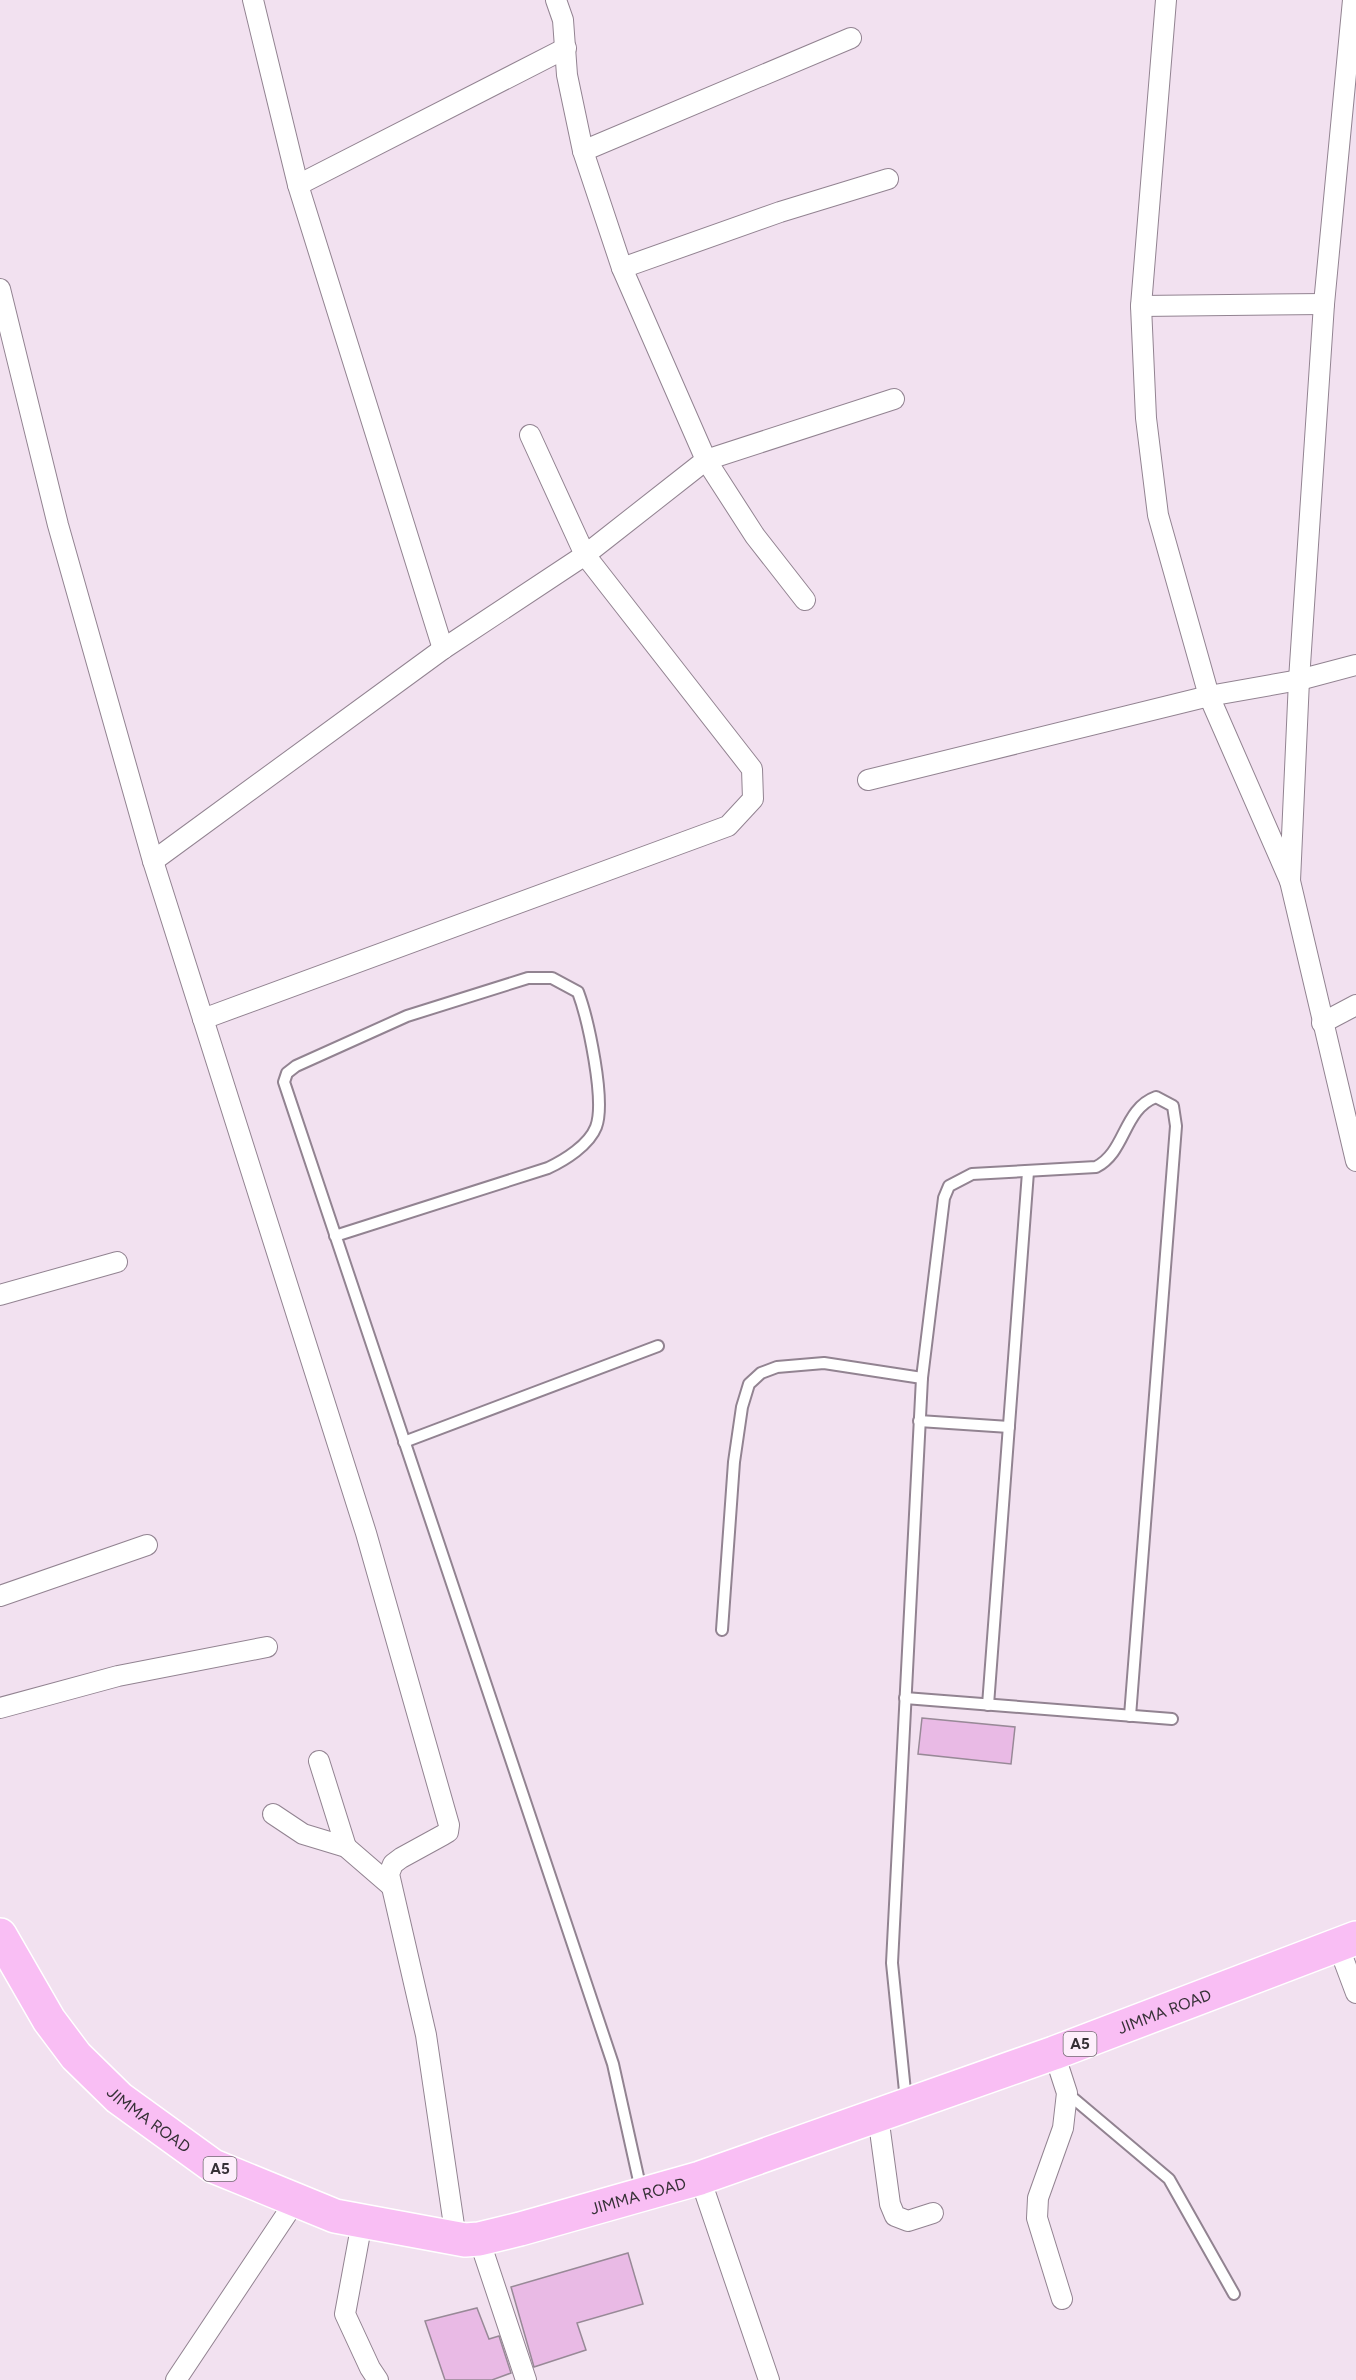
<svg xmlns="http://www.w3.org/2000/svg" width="1356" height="2380" viewBox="0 0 1356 2380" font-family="Figtree,sans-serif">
	<rect width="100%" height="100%" fill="#f2e1f0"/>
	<g fill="#e9bae5" stroke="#988997" stroke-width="1.5">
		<polygon points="922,1718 1015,1727 1011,1764 918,1754"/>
		<polygon points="628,2253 643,2304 577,2323 586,2350 534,2367 511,2287"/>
		<polygon points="477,2308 489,2339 499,2336 511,2373 492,2380 445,2380 425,2321"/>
	</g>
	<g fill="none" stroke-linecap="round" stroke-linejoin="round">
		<g stroke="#928391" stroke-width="14">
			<g id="lane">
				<path d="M335 1236 548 1168C565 1160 589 1145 596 1127 606 1101 588 1019 578 992L552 978H528L407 1016 296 1066 287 1073 284 1082 613 2064 641 2190"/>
				<polyline points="919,1421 1009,1427"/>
				<polyline points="404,1442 658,1346"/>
				<polyline points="722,1630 734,1462 742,1407 749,1384 761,1373 777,1367 824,1363 922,1378"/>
				<polyline points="905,1698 1172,1719"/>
				<polyline points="988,1705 1028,1172"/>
				<polyline points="1067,2093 1169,2179 1234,2294"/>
				<path d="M906 2101 892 1963 922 1378 944 1198 949 1186 972 1174 1096 1167C1126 1152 1123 1109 1156 1097L1173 1106 1176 1126 1130 1716"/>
			</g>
		</g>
		<g stroke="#928391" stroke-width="22">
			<g id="street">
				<polyline points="253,0 298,185 443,649"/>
				<polyline points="1166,0 1141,306 1146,418 1158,515 1209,696 1290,881 1299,680 1324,304 1353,0"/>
				<polyline points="583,151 851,38"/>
				<polyline points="298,185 566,48"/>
				<polyline points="622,268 780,212 888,179"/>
				<polyline points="0,289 58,525 153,861 366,1533 449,1825 448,1832 443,1835 401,1858 393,1864 389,1874 426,2035 456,2239"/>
				<polyline points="1141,306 1324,304"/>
				<polyline points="805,600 755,536 706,460 894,399"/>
				<polyline points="868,780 1209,696 1299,680 1356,665"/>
				<polyline points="153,861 443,649 585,555 706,460 622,268 583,151 567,75 563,20 556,0"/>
				<polyline points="1290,881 1356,1161"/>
				<polyline points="203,1019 728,826 753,799 752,769 585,555 530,435"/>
				<polyline points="1322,1023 1356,1005"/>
				<polyline points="0,1295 117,1262"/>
				<polyline points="0,1596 147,1545"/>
				<polyline points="0,1708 118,1676 267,1647"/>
				<polyline points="319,1761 346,1847"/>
				<polyline points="273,1814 303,1834 346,1847 390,1885"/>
				<polyline points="1338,1945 1356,1993"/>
				<polyline points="1054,2053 1067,2093 1063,2128 1038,2198 1037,2218 1062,2299"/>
				<polyline points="878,2116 890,2204 895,2216 908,2221 933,2213"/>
				<polyline points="700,2178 769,2380"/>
				<polyline points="362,2222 345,2314 370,2368 378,2380"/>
				<polyline points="479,2239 526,2380"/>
				<polyline points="176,2380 296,2200"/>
			</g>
		</g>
		<g stroke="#fff" stroke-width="36">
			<g id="highway">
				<path id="s1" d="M0 1935 49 2020 76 2056 119 2098 213 2166 335 2216 465 2240 479 2239 520 2229 700 2178 1054 2053 1356 1938"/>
			</g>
		</g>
		<use href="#lane" stroke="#fff" stroke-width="10"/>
		<use href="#street" stroke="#fff" stroke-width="20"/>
		<use href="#highway" stroke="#f9bef4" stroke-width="33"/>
	</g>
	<g text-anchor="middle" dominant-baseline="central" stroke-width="4.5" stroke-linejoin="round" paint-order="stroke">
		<g fill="#fdeffb" stroke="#726971" stroke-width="1.5">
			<rect x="1063.5" y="2032" width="33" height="24" rx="4.5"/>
			<rect x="203.5" y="2157" width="33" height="24" rx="4.5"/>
		</g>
		<g font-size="15" font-weight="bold" fill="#363036">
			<text x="1080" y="2044">A5</text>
			<text x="220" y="2169">A5</text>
		</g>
		<g font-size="16" fill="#363036" stroke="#fdeffb">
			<text stroke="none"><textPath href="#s1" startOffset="1320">JIMMA ROAD</textPath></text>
			<text stroke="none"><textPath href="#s1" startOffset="240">JIMMA ROAD</textPath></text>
			<text stroke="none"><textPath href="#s1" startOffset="762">JIMMA ROAD</textPath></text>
		</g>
	</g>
</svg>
